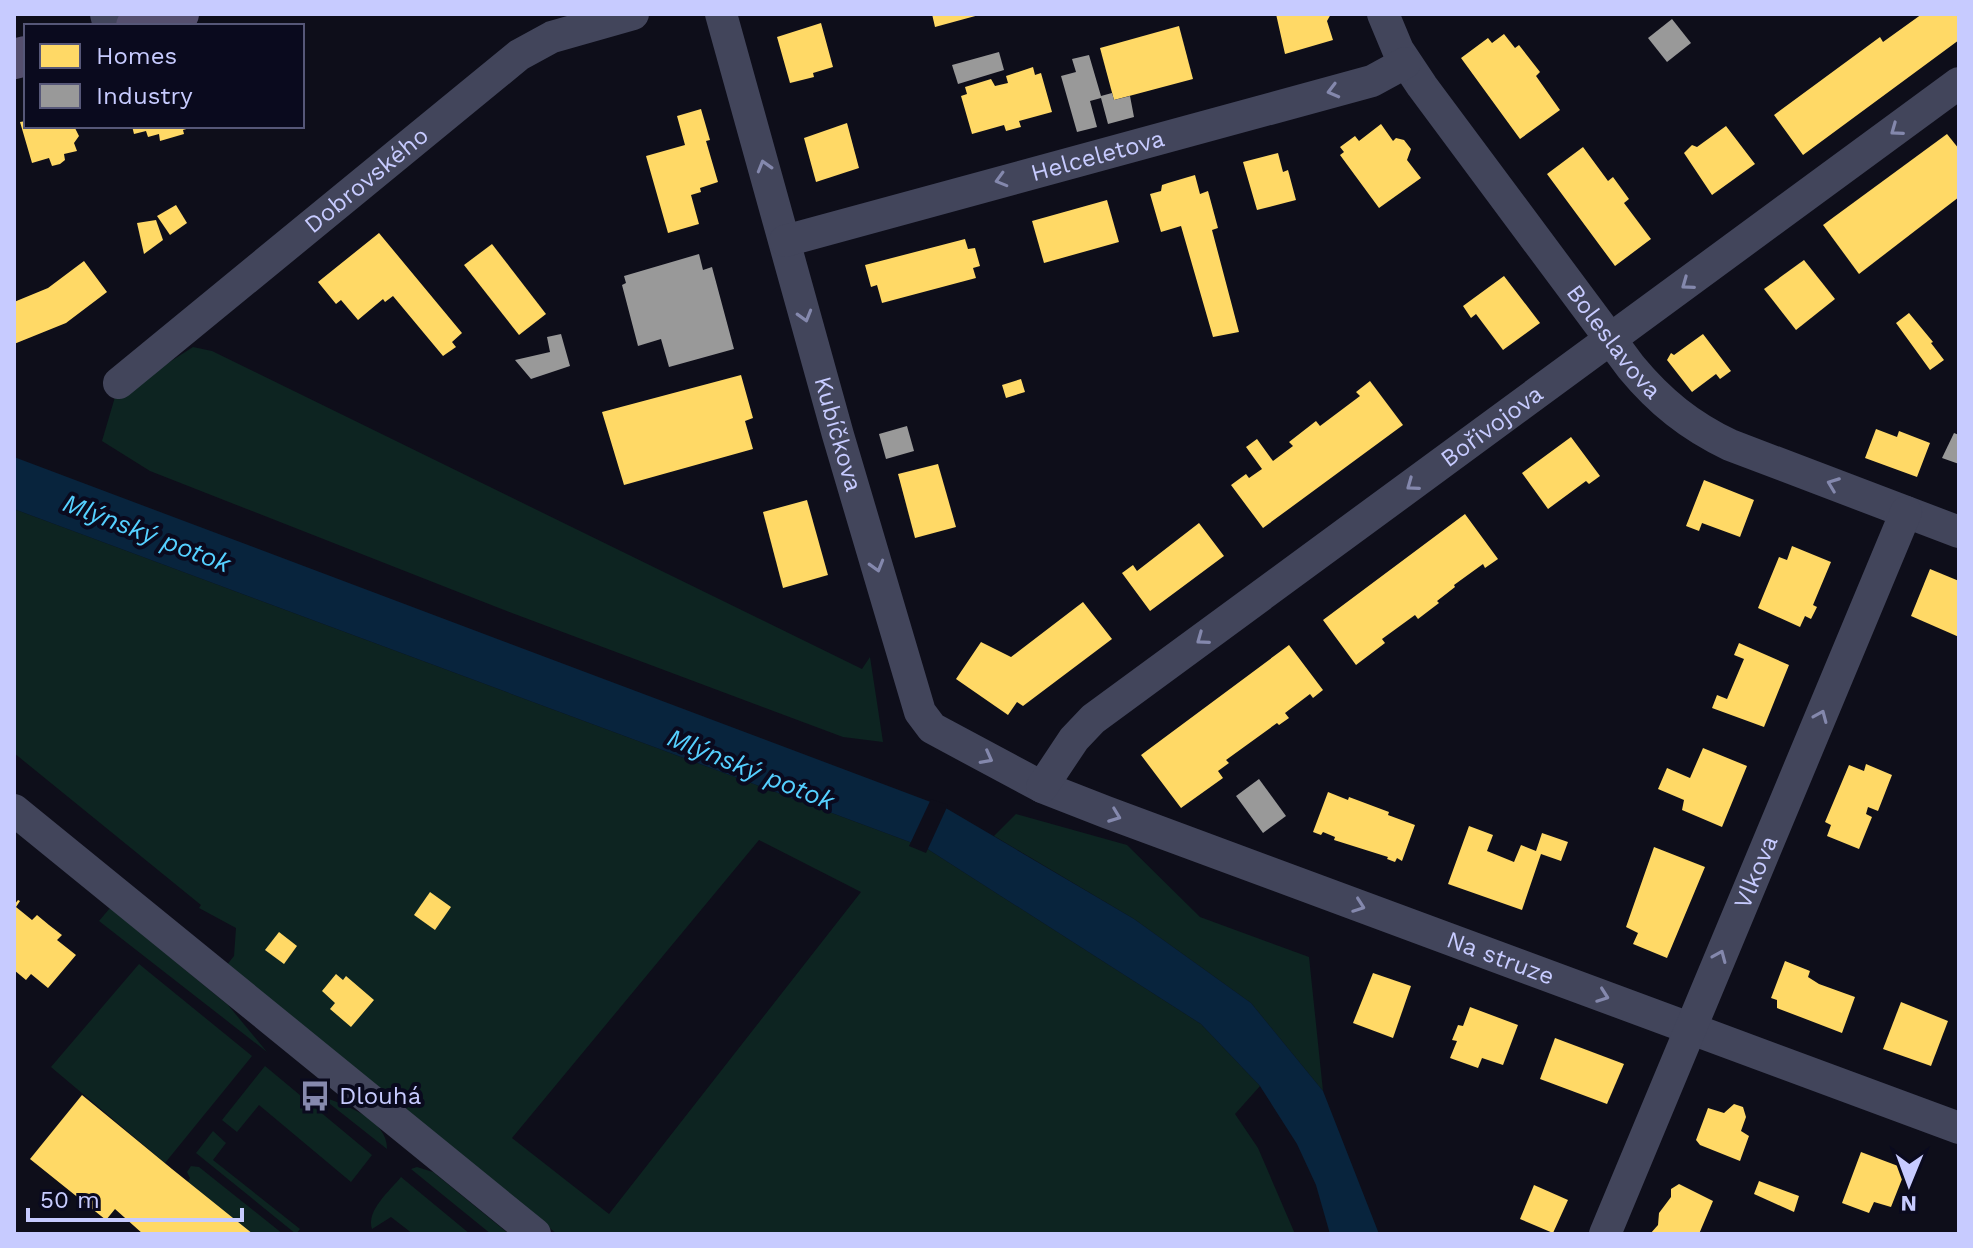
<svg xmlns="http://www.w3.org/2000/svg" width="1973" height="1248" viewBox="0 0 1973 1248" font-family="'Work Sans',sans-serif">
	<rect width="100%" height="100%" fill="#0e0e1a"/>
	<g fill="#0d2421" fill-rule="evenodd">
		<polygon points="193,347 212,351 862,669 870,657 883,742 843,737 499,608 150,471 102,441 115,397"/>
		<path d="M14 509 926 848 1201 1024 1260 1086 1235 1114 1258 1148 1295 1234H557L226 966 234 956 236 928 199 908 201 905 14 753ZM759 840 861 892 609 1214 512 1138Z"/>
		<polygon points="1016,814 1127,845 1200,917 1309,957 1323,1091 1251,1003 1134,919 994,836"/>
		<polygon points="110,908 228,1005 267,1052 99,921"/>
		<polygon points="139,964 252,1056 165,1163 51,1067"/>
		<polygon points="265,1066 372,1155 351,1182 259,1105 237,1132 222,1120"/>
		<path d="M320 1096C343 1104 388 1119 387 1149Z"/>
		<polygon points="213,1131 226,1143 213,1160 300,1229 296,1234 196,1153"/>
		<polygon points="191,1166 199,1167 283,1234 253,1234 188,1182 190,1178 187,1172"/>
		<polygon points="417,1167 433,1172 509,1234 491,1234 411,1169"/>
		<path d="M401 1177 470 1234H413L391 1217 372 1229C366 1210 390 1191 401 1177Z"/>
	</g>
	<polygon fill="#08243d" points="14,457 944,807 1134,919 1251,1003 1323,1091 1379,1234 1330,1234 1316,1185 1297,1144 1260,1086 1201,1024 926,848 14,509"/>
	<polygon fill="#0e0e1a" points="931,799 948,805 926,853 909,846"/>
	<g fill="#ffd966">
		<polygon points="932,14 979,14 979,15 935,27"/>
		<polygon points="1276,14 1331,14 1327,21 1333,40 1285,54"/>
		<polygon points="1922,14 1959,14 1959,40 1803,155 1774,115 1880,37 1883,42"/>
		<polygon points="821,23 833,67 813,73 814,77 790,83 777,37"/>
		<polygon points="1179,26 1193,79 1114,100 1100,48"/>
		<polygon points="1504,34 1515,48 1519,45 1540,72 1536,76 1560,110 1520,139 1461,58 1488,38 1492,43"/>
		<polygon points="1033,67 1035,75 1041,73 1052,112 1019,121 1021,127 1006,131 1004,125 972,134 961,96 967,94 965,87 991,79 995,86 1008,83 1006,76"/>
		<polygon points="701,109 710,140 706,141 718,182 700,188 701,192 691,195 699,224 668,233 646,156 685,145 677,116"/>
		<polygon points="26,121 26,126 74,126 79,136 74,143 77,151 64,154 65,160 60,164 52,166 49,158 32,163 20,122"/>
		<polygon points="847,123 859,168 816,182 804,138"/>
		<polygon points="1381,124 1393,141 1396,138 1404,140 1411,149 1407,160 1421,178 1379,208 1340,155 1344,152 1340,147 1355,136 1359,141"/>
		<polygon points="132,126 193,126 193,127 183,130 184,134 160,141 159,134 148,137 146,131 134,134"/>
		<polygon points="1726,126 1755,164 1712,195 1684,153 1692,145 1697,147"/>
		<polygon points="1947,134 1959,149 1959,197 1859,274 1823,225"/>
		<polygon points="1583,147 1608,181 1613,177 1629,199 1624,203 1651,239 1615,266 1547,174"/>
		<polygon points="1278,153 1283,172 1288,170 1296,200 1257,210 1243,162"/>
		<polygon points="1195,175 1200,194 1208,191 1218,228 1212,230 1239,332 1213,337 1181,226 1161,232 1150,194 1161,191 1162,185 1168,183"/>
		<polygon points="1107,200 1119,242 1044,263 1032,221"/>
		<polygon points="176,205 187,223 170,235 157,216"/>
		<polygon points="156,220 163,240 144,254 137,223"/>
		<polygon points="379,233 462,333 452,342 456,347 443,356 393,296 385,302 383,299 358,320 341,300 336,304 318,282"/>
		<polygon points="965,239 968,249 975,248 980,266 973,268 976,278 882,303 877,285 871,287 865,265"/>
		<polygon points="492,244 546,314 519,335 464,265"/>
		<polygon points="1804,260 1835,299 1796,330 1764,289"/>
		<polygon points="84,261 107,292 66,323 14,344 14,302 48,288"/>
		<polygon points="1504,276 1540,323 1503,350 1476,314 1471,318 1463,306"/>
		<polygon points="1909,313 1933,342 1931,343 1944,360 1930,370 1896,323"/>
		<polygon points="1703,334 1731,371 1720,379 1716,374 1692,392 1667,360 1671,353 1674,355"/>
		<polygon points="741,375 753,418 745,421 753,449 624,485 602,412"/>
		<polygon points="1021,379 1025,392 1006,398 1002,385"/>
		<polygon points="1370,381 1403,425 1263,528 1231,485 1246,474 1249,478 1262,469 1246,447 1257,439 1273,461 1293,446 1289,442 1316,421 1320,426 1360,396 1356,392"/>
		<polygon points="1876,429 1897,437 1899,431 1930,443 1917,477 1865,458"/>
		<polygon points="1571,437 1600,476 1589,484 1586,481 1548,509 1522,473"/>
		<polygon points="938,464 956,527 915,538 898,474"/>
		<polygon points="1704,480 1754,500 1740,537 1702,523 1699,531 1686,526"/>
		<polygon points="807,500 828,575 783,588 763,512"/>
		<polygon points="1465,514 1498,559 1485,568 1483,564 1454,585 1455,587 1437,601 1439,603 1418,619 1415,615 1382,639 1385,643 1356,665 1323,620"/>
		<polygon points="1199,523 1224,556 1150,611 1122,573 1133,565 1137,571"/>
		<polygon points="1792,546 1831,562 1813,605 1817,607 1811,619 1805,616 1800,627 1758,608 1779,557 1787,560"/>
		<polygon points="1930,569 1959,581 1959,637 1911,616"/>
		<polygon points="1083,602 1112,639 1023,706 1017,702 1008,715 956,679 981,642 1011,657"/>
		<polygon points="1739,643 1789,665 1764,727 1712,708 1717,695 1727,699 1744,659 1734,655"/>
		<polygon points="1289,645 1323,690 1313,698 1310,694 1285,713 1289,718 1279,725 1277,723 1226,760 1229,763 1218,771 1223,778 1181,808 1141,755"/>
		<polygon points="1703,748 1747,766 1722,827 1682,810 1684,800 1658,789 1667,768 1690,778"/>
		<polygon points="1866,764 1892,775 1878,811 1868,807 1866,814 1872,817 1859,849 1827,836 1831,825 1825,822 1849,765 1864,771"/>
		<polygon points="1328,792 1348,800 1349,797 1389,812 1388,815 1415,825 1402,861 1397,858 1395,862 1387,859 1388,857 1334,840 1335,837 1323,832 1321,835 1313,832"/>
		<polygon points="1469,826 1493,835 1487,851 1514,862 1521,845 1536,851 1542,833 1568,842 1561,861 1541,854 1522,910 1448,884"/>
		<polygon points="1654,847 1705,867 1667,958 1633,944 1638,933 1626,927"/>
		<polygon points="430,892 451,907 435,930 414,915"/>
		<polygon points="18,900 20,901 16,907 32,920 37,915 49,925 62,935 57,940 76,955 48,988 31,974 26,980 14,970 14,905"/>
		<polygon points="279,932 297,946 284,964 265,950"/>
		<polygon points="1785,961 1810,971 1808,977 1819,984 1855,997 1842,1033 1777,1008 1777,1000 1771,998"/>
		<polygon points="1373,973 1411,986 1393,1038 1353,1023"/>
		<polygon points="336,974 343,980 346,976 374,1000 351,1027 330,1009 335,1003 322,991"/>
		<polygon points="1901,1002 1948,1021 1931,1066 1883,1049"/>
		<polygon points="1470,1007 1518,1025 1503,1065 1482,1058 1478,1068 1450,1058 1457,1041 1452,1040 1458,1025 1463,1026"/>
		<polygon points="1555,1038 1624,1064 1607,1104 1540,1079"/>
		<polygon points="82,1095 172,1169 253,1234 143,1234 115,1209 106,1220 30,1159"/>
		<polygon points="1734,1104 1743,1107 1746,1117 1741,1131 1749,1136 1740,1161 1700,1145 1696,1140 1708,1108 1724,1113"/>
		<polygon points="1861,1152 1906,1169 1891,1207 1874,1202 1869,1213 1842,1203"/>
		<polygon points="1759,1181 1799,1196 1794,1212 1754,1194"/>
		<polygon points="1679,1184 1713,1201 1699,1234 1650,1234 1658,1225 1659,1213 1671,1197 1671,1189"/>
		<polygon points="1534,1185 1568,1200 1553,1233 1520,1219"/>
	</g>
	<g fill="#999">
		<polygon points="1672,19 1691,43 1667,62 1648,38"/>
		<polygon points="999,52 1004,70 958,84 952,65"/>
		<polygon points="1089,55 1101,96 1112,93 1114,100 1130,96 1134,117 1108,124 1101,98 1090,101 1097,127 1077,132 1061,76 1076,72 1072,59"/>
		<polygon points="699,254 703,270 712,267 734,349 669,367 661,339 638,346 622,285 626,283 624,276"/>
		<polygon points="561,334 570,366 531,379 515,360 550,352 547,337"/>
		<polygon points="907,426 914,451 886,459 879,434"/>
		<polygon points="1954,433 1959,435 1959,464 1942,458"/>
		<polygon points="1259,779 1286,816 1263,833 1236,796"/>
	</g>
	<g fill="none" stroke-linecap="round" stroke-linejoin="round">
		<g stroke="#42455b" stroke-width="32">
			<polyline points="106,14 109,26"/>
			<path id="s1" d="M721 14 838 435 920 712 932 728 1042 787 1106 812 1959 1128"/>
			<path id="s2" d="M1383 14 1398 50 1422 86 1631 367C1660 402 1690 426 1730 445L1959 532"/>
			<path id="s3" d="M785 241 1372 81 1405 63"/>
			<path id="s4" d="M119 383 519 55 552 37 633 14"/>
			<path id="s5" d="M1042 787 1074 739 1093 719 1959 83"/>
			<polyline points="14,810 535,1234"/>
			<path id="s6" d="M1605 1234 1906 512"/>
		</g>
		<g stroke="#554f6e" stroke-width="40">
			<polyline points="136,26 179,14"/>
			<polyline points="14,59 26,56"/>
		</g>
	</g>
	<defs><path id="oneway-chevron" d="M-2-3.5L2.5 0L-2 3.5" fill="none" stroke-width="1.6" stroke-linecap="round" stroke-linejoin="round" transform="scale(2)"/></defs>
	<g stroke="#8488ad">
		<use href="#oneway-chevron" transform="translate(1333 91) rotate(165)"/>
		<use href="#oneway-chevron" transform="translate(1896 130) rotate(144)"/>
		<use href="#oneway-chevron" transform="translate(764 166) rotate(-106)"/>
		<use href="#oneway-chevron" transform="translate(1001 180) rotate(164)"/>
		<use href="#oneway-chevron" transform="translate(1687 284) rotate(144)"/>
		<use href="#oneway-chevron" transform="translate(805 316) rotate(74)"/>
		<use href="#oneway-chevron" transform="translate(1833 484) rotate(-159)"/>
		<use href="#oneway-chevron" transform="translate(1412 485) rotate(144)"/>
		<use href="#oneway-chevron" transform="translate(877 566) rotate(74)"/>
		<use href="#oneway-chevron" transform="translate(1202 639) rotate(144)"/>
		<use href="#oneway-chevron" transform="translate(1821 716) rotate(-67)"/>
		<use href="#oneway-chevron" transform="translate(987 758) rotate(28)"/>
		<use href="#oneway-chevron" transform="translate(1115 816) rotate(21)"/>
		<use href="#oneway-chevron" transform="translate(1359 906) rotate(20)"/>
		<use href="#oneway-chevron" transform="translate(1720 956) rotate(-67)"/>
		<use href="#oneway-chevron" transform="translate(1603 996) rotate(20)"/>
	</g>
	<defs>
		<g id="bus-bare" transform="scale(2.4)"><path d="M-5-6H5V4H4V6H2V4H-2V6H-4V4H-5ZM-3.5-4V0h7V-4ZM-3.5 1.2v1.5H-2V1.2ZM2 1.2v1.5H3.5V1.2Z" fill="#8689af" stroke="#0a0a1e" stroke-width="2.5" paint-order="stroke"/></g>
	</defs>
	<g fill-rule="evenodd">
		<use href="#bus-bare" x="315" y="1096"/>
	</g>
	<g text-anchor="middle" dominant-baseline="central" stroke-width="8" stroke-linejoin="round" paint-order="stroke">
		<g font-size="24" fill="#c7cbff" stroke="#0a0a1e">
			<text stroke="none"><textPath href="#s3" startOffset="324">Helceletova</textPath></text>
			<text stroke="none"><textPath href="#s4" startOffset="320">Dobrovského</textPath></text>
			<text stroke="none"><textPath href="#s2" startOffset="402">Boleslavova</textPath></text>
			<text stroke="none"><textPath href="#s5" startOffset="580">Bořivojova</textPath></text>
			<text stroke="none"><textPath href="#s1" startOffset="436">Kubíčkova</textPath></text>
			<text stroke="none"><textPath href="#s6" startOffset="392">Vlkova</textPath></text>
			<text stroke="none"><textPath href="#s1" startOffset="1360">Na struze</textPath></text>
		</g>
		<g font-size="24" fill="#c7cbff" stroke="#0a0a1e" text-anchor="start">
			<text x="339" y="1096">Dlouhá</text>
		</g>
		<g font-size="26" font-style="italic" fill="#55d0ff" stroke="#0a0a1e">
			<text transform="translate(147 533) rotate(21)">Mlýnský potok</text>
			<text transform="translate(751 769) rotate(22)">Mlýnský potok</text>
		</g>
	</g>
	<rect width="1973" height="1248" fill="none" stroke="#c7cbff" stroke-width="32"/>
	<rect x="24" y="24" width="280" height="104" fill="#0a0a1e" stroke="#565778" stroke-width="2"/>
	<rect x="40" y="44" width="40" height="24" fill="#ffd966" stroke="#565778" stroke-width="2"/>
	<text x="96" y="64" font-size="24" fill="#c7cbff">Homes</text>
	<rect x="40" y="84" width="40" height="24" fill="#999999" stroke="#565778" stroke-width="2"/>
	<text x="96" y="104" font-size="24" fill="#c7cbff">Industry</text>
	<g transform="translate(1909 1184) rotate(181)" stroke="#0a0a1e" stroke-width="6" paint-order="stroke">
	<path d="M0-6L14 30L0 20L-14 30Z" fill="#c7cbff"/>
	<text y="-12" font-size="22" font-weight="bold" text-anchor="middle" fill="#c7cbff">N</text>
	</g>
	<path d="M28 1208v12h214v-12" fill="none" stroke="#c7cbff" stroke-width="4"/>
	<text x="40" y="1208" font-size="24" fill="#c7cbff" stroke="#0a0a1e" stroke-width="6" paint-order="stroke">50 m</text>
</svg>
